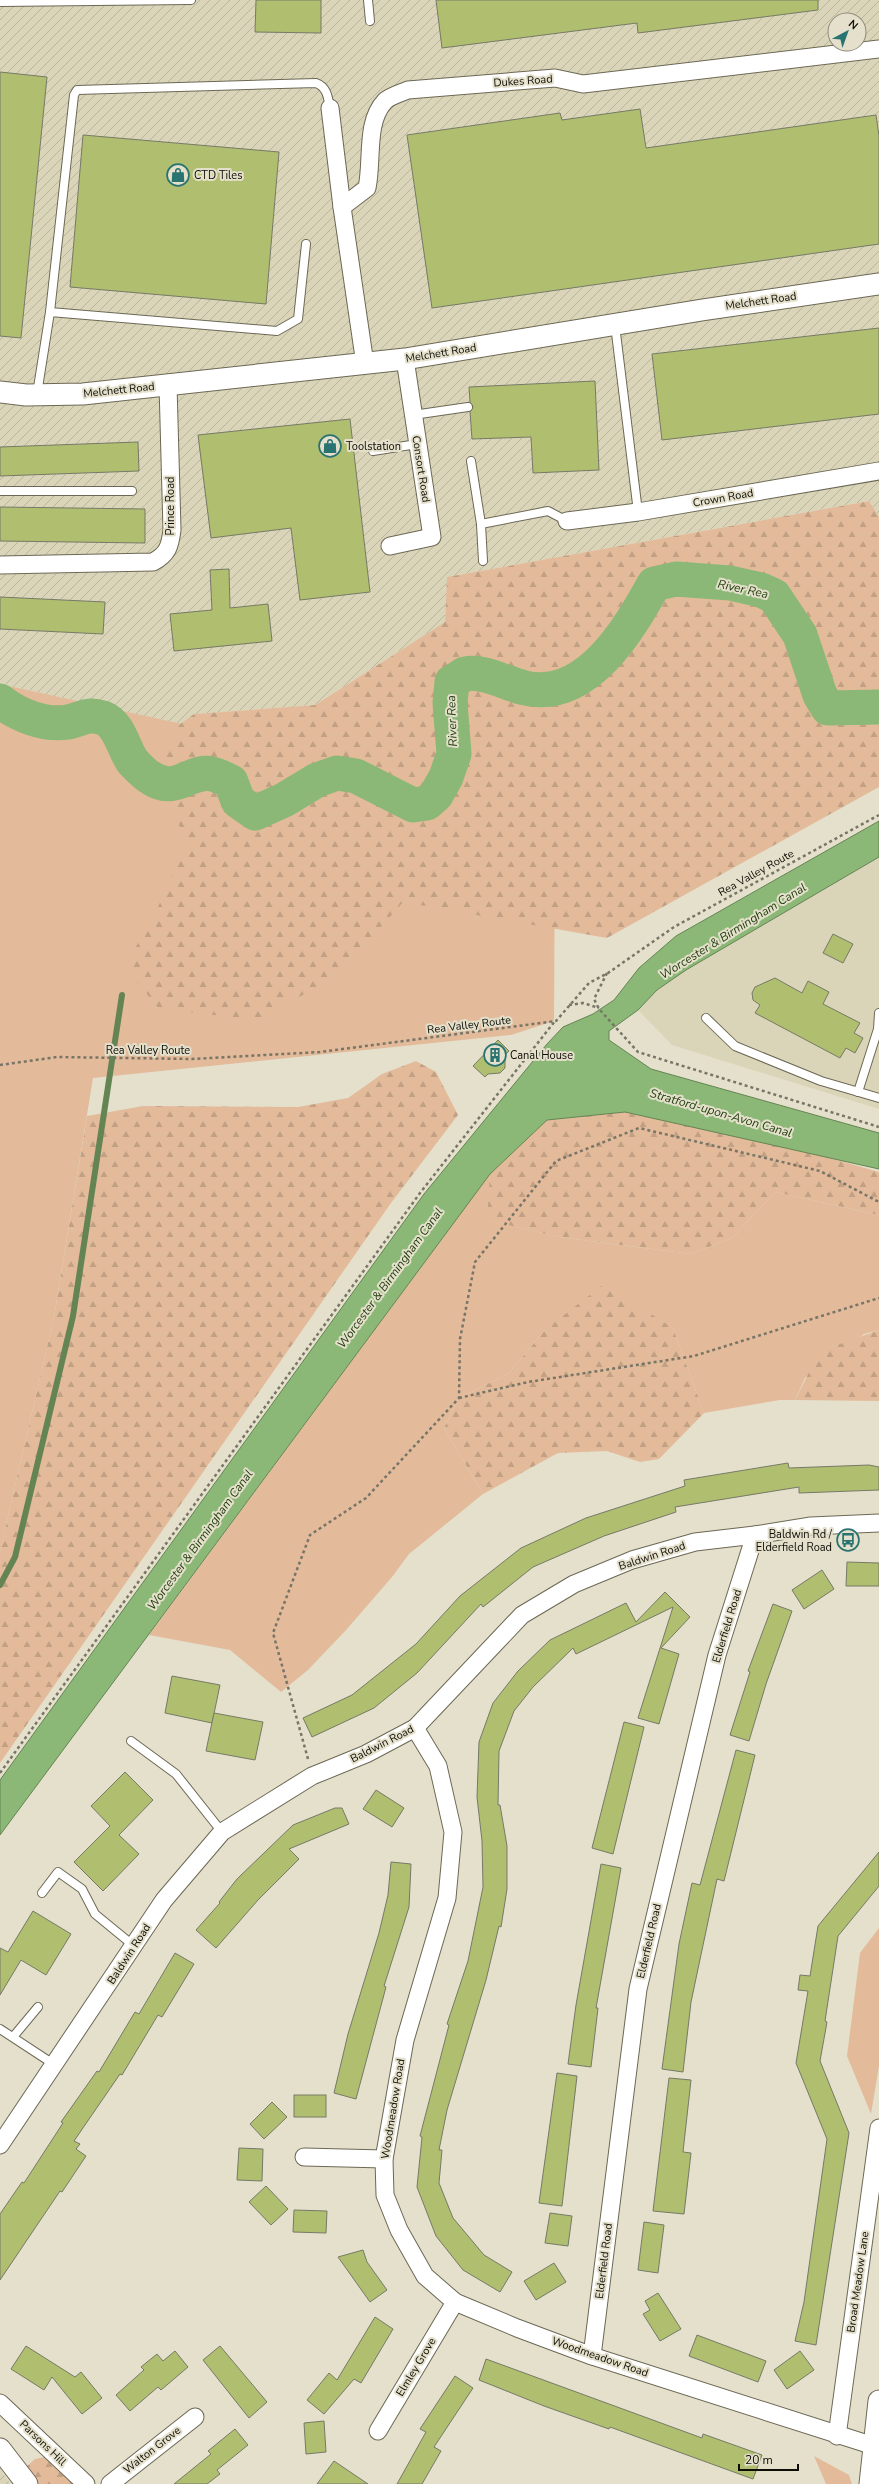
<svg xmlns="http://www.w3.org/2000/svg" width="879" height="2484" viewBox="0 0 879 2484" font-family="'Nunito Sans',sans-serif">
	<defs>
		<pattern id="industrial-furrows" width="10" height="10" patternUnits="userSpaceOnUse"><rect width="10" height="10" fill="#dad5b8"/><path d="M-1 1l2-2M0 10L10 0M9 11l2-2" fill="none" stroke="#bab69d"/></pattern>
		<pattern id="forest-firs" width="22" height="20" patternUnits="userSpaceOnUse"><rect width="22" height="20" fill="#e3bb9b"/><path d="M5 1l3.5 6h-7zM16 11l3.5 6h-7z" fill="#c2a084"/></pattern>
	</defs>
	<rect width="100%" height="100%" fill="#e4e0cb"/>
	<polygon fill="#dad5b8" points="879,857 879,1109 672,1045 638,1010 657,990 686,970"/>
	<g fill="url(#industrial-furrows)" fill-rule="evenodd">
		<path d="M0 0H879V517L868 501 447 577 445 622 315 705 194 714 180 724 0 684ZM835 20H859V44H835Z"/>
		<polygon points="0,2469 10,2483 11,2484 0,2484"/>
	</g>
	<g fill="#e3bb9b">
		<polygon points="0,684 237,736 555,836 554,1021 511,1035 93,1078 54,1317 0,1551"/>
		<polygon points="490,1174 488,1220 559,1237 691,1254 732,1238 775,1192 879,1215 879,1330 864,1334 805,1378 795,1400 780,1400 704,1413 673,1328 546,1329 508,1374 459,1398 444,1428 483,1494 409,1554 392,1577 347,1629 308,1670 281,1692 230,1650 149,1635"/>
		<polygon points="879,1928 879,2066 871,2114 847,2056 860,1953"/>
		<polygon points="814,2456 849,2475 852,2484 826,2484"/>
	</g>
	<g fill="url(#forest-firs)">
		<polygon points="869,501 879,517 879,787 607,938 403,902 341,973 259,1020 159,1009 125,967 168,888 187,839 151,779 180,724 194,714 315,705 445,622 447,577"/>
		<polygon points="416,1061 436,1072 458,1115 391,1203 0,1763 0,1551 54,1317 87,1116 143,1106 298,1107 348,1098 382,1074"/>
		<polygon points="625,1112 816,1154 879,1172 879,1215 775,1192 732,1238 691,1254 559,1237 487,1220 490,1174 547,1120"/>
		<polygon points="604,1284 673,1328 704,1413 659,1459 640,1462 607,1451 558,1453 483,1494 444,1428 459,1398 508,1374 546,1329"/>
		<polygon points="879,1330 879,1401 795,1400 820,1351"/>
		<polygon points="49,2456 77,2484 36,2484 24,2469 35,2459"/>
	</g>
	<polygon fill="#8bb876" stroke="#658454" points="879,821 879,857 686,970 657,990 638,1010 609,1031 609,1040 651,1069 879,1133 879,1169 625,1112 547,1120 490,1174 0,1835 0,1780 424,1194 547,1044 563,1027 593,1014 614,1000 639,968 676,936"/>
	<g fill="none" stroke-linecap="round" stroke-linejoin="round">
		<polyline stroke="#658454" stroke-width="6" points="0,1585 15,1557 73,1316 122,995"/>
		<path stroke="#8bb876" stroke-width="35" d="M0 701C18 715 44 726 68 722 83 719 86 713 103 718 120 724 124 751 133 762 138 767 145 775 151 778 177 795 190 769 212 774 218 775 225 779 231 782L238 801 255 813 284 800 317 780 337 773 356 776 413 805 427 803 436 795 446 777 454 754 450 703 452 682C456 680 461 676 465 674 484 670 507 684 525 688 587 702 629 629 654 584L676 579 730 583 761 590 774 596 800 635 820 695 828 708 879 707"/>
	</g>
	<g fill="#b0be6f" stroke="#767a67">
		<polygon points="256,0 321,0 321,33 255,32"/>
		<polygon points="436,0 818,0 818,10 638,33 637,23 442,48"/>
		<polygon points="0,72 47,77 21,338 0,336"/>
		<polygon points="640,109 646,148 876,115 879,136 879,244 432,308 407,135 560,113 562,120"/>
		<polygon points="83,135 279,152 266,304 70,287"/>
		<polygon points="879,328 879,414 662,440 652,354"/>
		<polygon points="595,381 599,470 533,473 531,437 472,439 470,412 473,407 470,402 469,387"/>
		<polygon points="350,419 370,592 300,600 291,528 211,538 198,435"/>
		<polygon points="138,442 139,471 0,476 0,447"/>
		<polygon points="0,507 145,509 145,543 0,541"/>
		<polygon points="229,569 230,608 268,604 272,641 174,651 170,614 212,610 210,570"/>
		<polygon points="0,597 105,602 103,634 0,629"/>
		<polygon points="833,934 853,944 843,963 823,953"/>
		<polygon points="775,978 802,993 808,981 829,992 823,1004 860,1023 854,1033 863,1038 855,1053 846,1048 840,1058 755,1013 760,1005 753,1000 752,993 755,987"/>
		<polygon points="498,1040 509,1051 505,1055 505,1068 500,1073 488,1074 485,1077 473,1066"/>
		<polygon points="788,1463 789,1468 869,1465 879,1467 879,1490 799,1493 799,1487 675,1507 676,1512 604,1536 533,1567 483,1607 481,1604 417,1673 374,1708 312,1737 303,1718 352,1695 416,1644 460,1596 521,1548 586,1518 685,1486 684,1480"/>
		<polygon points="847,1562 879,1563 879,1586 846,1586"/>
		<polygon points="822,1570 834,1589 804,1609 792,1590"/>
		<polygon points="665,1592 690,1617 661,1648 679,1654 659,1724 638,1718 673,1607 576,1654 573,1648 533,1687 514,1711 499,1751 498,1805 500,1805 507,1846 507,1889 501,1927 499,1926 486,1980 447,2110 439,2150 442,2150 439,2183 453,2218 484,2255 512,2272 500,2292 463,2270 436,2236 417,2187 422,2137 420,2136 449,2025 447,2024 468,1961 483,1887 482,1841 477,1797 479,1742 493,1703 518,1671 550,1640 626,1603 636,1622"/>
		<polygon points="773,1604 792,1611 766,1684 749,1741 730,1735 750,1672 748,1671"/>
		<polygon points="172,1676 220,1685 212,1723 165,1713"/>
		<polygon points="214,1713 263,1722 255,1760 206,1751"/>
		<polygon points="624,1722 644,1727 613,1854 592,1848"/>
		<polygon points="736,1750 755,1755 724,1881 717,1879 691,2002 683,2072 662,2069 679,1944 692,1883 700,1885"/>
		<polygon points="125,1772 153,1800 119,1835 139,1854 103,1891 74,1862 110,1826 91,1806"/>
		<polygon points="376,1790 404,1808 392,1827 363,1809"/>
		<polygon points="335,1808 342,1808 349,1824 289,1849 299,1859 258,1900 216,1948 196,1930 220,1903 219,1902 237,1879 293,1825"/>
		<polygon points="879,1852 879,1886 838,1936 825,2021 827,2022 820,2061 849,2133 816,2345 795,2341 804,2302 827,2139 796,2063 808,1991 798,1990 800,1975 810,1976 818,1926"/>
		<polygon points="391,1862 411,1864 409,1907 384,1986 386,1987 356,2099 334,2093 348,2034 379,1933 388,1895"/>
		<polygon points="601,1864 621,1868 596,2008 598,2008 591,2067 568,2064 576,2005"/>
		<polygon points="33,1911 71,1934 46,1975 21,1960 0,1995 0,1948 8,1952"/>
		<polygon points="175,1953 194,1964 162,2017 158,2015 122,2075 120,2074 74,2141 80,2144 76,2149 86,2156 62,2192 60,2191 0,2280 0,2214 22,2182 24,2183 63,2123 61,2122 97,2071 99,2072 135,2012 139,2014"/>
		<polygon points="557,2073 577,2076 562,2206 539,2203"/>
		<polygon points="669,2078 691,2080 683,2152 691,2153 684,2214 653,2211"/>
		<rect x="294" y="2095" width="32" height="22"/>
		<polygon points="272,2102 287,2117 264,2139 250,2124"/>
		<polygon points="239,2148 263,2149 262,2181 237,2180"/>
		<polygon points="266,2186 288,2209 271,2225 249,2202"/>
		<polygon points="294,2210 327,2211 326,2233 293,2232"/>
		<polygon points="550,2213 572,2216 568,2246 545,2243"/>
		<polygon points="644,2222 664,2225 658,2273 638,2270"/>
		<polygon points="363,2250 367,2262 387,2290 370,2302 338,2257"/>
		<polygon points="554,2263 566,2282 536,2300 524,2281"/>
		<polygon points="658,2293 681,2329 660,2341 643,2314 650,2310 645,2301"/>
		<polygon points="375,2317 393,2329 361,2383 354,2379 324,2414 307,2400 329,2373 337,2380"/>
		<polygon points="697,2335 766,2361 758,2382 689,2356"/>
		<polygon points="26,2346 75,2377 81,2372 102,2398 82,2414 52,2377 44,2390 11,2369"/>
		<polygon points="220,2346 267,2402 249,2418 203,2360"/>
		<polygon points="175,2351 188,2367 161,2390 158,2387 130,2411 116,2395 144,2370 141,2367 157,2354 163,2361"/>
		<polygon points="800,2351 814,2370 787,2389 774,2370"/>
		<polygon points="486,2359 702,2438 703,2434 762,2455 753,2479 610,2427 609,2429 544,2406 479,2380"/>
		<polygon points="455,2376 473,2388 434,2447 441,2451 422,2484 397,2484 426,2432 420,2429"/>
		<polygon points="324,2421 326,2452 306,2454 304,2423"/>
		<polygon points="235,2429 248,2445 217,2470 220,2474 207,2484 174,2484 211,2454 208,2451"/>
		<polygon points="334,2461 368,2484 317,2484"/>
	</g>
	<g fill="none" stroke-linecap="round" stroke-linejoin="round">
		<g stroke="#6c6855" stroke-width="10">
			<g id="service">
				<polyline points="368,0 370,21"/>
				<polyline points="0,2 191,0"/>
				<path d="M50 312 74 95 77 90 316 83C327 87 328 97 330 108"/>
				<polyline points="615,325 638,512"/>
				<polyline points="37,394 50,312 277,331 298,319 306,244"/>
				<polyline points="413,415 468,407"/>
				<polyline points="373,451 417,444"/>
				<polyline points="471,461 481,524 548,511 567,521"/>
				<polyline points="0,491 132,491"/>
				<polyline points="481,524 483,561"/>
				<polyline points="706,1018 735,1046 821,1081 879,1098"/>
				<polyline points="858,1092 878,1029 879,1013"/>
				<polyline points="131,1741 176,1774 222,1832"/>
				<polyline points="42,1893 58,1872 82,1889 95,1914 134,1946"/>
				<polyline points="0,2029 55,2065"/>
				<polyline points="13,2037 38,2007"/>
			</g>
		</g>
		<g stroke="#6c6855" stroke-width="19">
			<g id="minor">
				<polyline points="330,108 342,207 365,364"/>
				<path d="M342 207 367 188C373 160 365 122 385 101 390 96 401 93 408 90L555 78 583 84 879 49"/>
				<polyline points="567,521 638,512 879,471"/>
				<polyline points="390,546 432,537 405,359"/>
				<path d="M0 565 153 562C168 554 170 546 172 530L168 385"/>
				<polyline points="415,1728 438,1766 453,1832 447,1898 405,2040 384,2159 385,2195 399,2230 425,2276 455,2302 517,2328 592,2356 874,2446"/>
				<polyline points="0,2145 164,1900 222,1832 312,1776 366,1754 415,1728 522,1615 574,1584 632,1560 695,1542 755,1535 811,1526 879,1523"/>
				<polyline points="304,2157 384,2159"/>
				<polyline points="592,2356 638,1989 717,1655 755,1535"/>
				<polyline points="0,2403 86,2484"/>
				<polyline points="378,2431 455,2302"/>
				<polyline points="837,2436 879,2128"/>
				<polyline points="110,2484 195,2417"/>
			</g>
		</g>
		<g stroke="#6c6855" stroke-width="23">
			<g id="tertiary">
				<polyline points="0,392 26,395 83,394 405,359 702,310 879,284"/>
				<polyline points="0,2449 27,2484"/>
				<polyline points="870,2484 879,2401"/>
			</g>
		</g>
		<g stroke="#787567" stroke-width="2.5" stroke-dasharray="3 3" stroke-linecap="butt">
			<polyline points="607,973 594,999 599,1009 638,1052 879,1127"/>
			<polyline points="569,1005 583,1003 599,1008"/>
			<polyline points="0,1065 57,1057 192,1059 320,1052 556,1021 589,983 608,973 674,927 879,815"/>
			<polyline points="459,1398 528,1382 694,1356 879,1298"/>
			<polyline points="308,1759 273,1633 310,1535 366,1498 459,1398 460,1339 475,1262 556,1161 639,1128 820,1171 879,1202"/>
			<polyline points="0,1773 420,1193 555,1021"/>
		</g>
		<use href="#service" stroke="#fff" stroke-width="8"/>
		<use href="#minor" stroke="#fff" stroke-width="17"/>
		<use href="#tertiary" stroke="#fff" stroke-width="21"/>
	</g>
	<defs>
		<g id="shop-ring" transform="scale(1.15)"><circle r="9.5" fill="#e4e0cb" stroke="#297371" stroke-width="1.5"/><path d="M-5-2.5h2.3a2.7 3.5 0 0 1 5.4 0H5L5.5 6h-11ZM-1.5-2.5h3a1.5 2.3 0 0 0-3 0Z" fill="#297371"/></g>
		<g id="building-ring" transform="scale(1.15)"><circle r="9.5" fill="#e4e0cb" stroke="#297371" stroke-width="1.5"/><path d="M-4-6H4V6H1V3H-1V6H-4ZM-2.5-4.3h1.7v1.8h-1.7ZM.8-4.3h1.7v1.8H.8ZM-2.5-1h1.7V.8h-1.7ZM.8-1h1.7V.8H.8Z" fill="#297371"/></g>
		<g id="bus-ring" transform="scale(1.15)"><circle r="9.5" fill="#e4e0cb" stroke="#297371" stroke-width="1.5"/><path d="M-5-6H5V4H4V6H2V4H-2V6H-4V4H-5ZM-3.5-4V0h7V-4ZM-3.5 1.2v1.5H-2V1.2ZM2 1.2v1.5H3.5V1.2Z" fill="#297371"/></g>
	</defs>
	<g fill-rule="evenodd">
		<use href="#shop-ring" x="178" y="175"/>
		<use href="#shop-ring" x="330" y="446"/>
		<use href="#building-ring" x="495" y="1055"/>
		<use href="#bus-ring" x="848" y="1540"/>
	</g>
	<g text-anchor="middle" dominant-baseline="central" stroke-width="4" stroke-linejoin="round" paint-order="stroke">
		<g font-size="11" fill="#0d0c05" stroke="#e4e0cb">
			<text transform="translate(523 81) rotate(-4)">Dukes Road</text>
			<text transform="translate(761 301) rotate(-8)">Melchett Road</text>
			<text transform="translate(441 353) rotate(-9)">Melchett Road</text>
			<text transform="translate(119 390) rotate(-6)">Melchett Road</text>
			<text transform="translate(421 469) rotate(81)">Consort Road</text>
			<text transform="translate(723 498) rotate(-10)">Crown Road</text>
			<text transform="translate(170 506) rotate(-90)">Prince Road</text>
			<text transform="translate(756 873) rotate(-29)">Rea Valley Route</text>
			<text transform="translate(469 1025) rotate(-7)">Rea Valley Route</text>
			<text x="148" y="1050">Rea Valley Route</text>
			<text transform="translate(652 1556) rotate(-18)">Baldwin Road</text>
			<text transform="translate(727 1626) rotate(-73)">Elderfield Road</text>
			<text transform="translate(382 1744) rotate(-27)">Baldwin Road</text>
			<text transform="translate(649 1941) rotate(-77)">Elderfield Road</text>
			<text transform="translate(129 1954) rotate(-57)">Baldwin Road</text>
			<text transform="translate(393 2109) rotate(-81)">Woodmeadow Road</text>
			<text transform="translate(604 2261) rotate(-83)">Elderfield Road</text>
			<text transform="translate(858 2282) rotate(-82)">Broad Meadow Lane</text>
			<text transform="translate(600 2357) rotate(19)">Woodmeadow Road</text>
			<text transform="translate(416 2367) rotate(-59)">Elmley Grove</text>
			<text transform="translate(43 2443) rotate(44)">Parsons Hill</text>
			<text transform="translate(152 2450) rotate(-38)">Walton Grove</text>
		</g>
		<g font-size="11" fill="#0d0c05" stroke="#e4e0cb" text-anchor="start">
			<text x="194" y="175">CTD Tiles</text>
			<text x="346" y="446">Toolstation</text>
			<text x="510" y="1055">Canal House</text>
			<text x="832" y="1534" text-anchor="end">Baldwin Rd /<tspan x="832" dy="13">Elderfield Road</tspan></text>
		</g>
		<g font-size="12" font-style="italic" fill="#213e0f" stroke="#e4e0cb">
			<text transform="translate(743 589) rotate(12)">River Rea</text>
			<text transform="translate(452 721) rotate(-92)">River Rea</text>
			<text transform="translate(733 931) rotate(-32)">Worcester &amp; Birmingham Canal</text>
			<text transform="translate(721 1113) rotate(16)">Stratford-upon-Avon Canal</text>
			<text transform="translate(390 1278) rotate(-54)">Worcester &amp; Birmingham Canal</text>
			<text transform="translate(200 1540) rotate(-54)">Worcester &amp; Birmingham Canal</text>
		</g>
	</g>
	<g transform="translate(847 32) rotate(41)"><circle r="19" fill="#e4e0cb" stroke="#8e8b7c"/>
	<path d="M0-3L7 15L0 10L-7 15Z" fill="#297371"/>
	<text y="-6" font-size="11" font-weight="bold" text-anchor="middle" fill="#0d0c05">N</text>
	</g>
	<path d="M739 2464v6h59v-6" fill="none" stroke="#0d0c05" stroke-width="2"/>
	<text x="745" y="2464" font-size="12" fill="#0d0c05" stroke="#e4e0cb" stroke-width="3" paint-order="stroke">20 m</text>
</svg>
